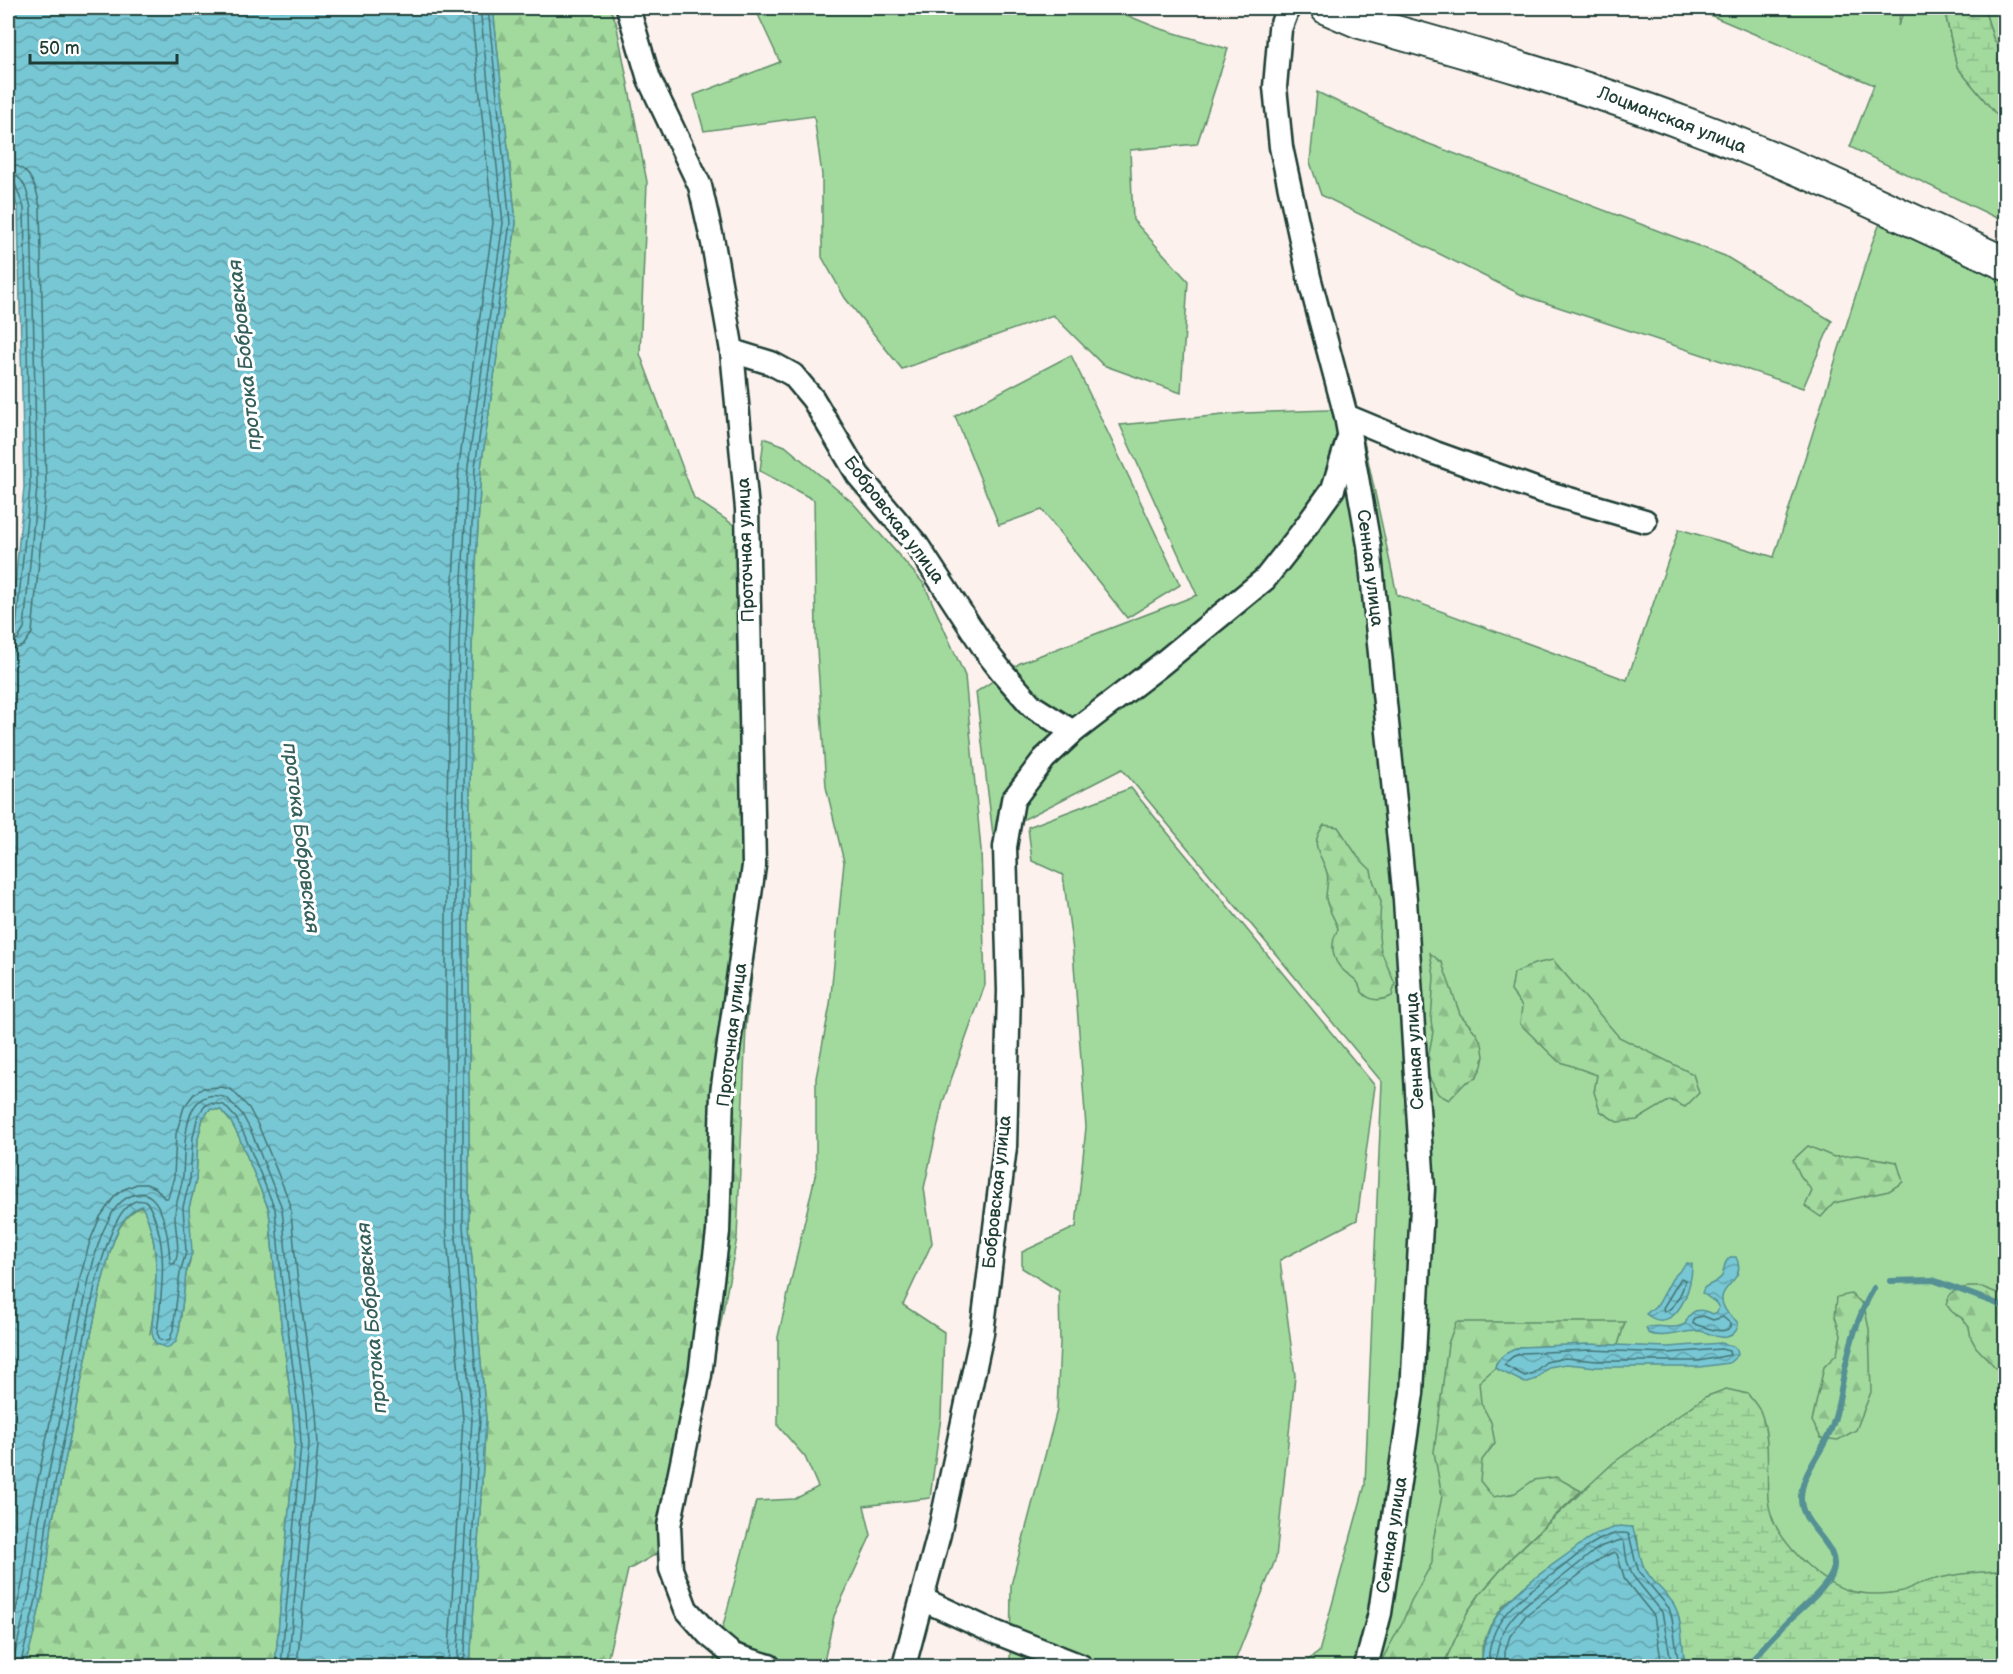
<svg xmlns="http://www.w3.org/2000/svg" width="2013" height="1674" viewBox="0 0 2013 1674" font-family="'Balsamiq Sans',sans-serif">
	<defs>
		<pattern id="forest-firs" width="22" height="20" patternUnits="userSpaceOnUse" patternTransform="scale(1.5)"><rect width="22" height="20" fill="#a2da9e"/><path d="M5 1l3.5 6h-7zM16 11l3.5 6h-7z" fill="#8bbc89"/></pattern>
		<pattern id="wetland-marsh" width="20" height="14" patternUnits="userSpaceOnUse" patternTransform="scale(1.5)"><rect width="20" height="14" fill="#a2da9e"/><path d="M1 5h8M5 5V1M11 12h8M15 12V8" fill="none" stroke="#8bbc89"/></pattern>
		<pattern id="water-waves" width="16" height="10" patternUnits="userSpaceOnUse" patternTransform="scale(1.5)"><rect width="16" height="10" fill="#78c7d4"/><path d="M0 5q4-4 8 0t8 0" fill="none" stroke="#62a3ad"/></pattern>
	</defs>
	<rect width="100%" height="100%" fill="#fcf1ed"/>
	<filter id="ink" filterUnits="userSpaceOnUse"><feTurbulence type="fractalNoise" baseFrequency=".0167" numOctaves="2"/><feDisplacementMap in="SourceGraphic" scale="12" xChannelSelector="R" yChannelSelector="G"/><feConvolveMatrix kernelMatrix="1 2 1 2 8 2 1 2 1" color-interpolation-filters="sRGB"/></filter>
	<g filter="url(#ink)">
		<g fill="#a2da9e" stroke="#608c69" stroke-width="1.5">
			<polygon points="755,8 1109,8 1158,28 1228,49 1197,144 1130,150 1133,220 1188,281 1181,393 1103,365 1053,315 902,369 845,298 822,257 822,175 814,116 704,131 694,95 780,62"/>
			<polygon points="1684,8 1901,8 1898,26 1905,8 1944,8 1957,67 2005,125 2005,222 1850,147 1874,85 1705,13"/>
			<polygon points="1984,8 2005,8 2005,59 1993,38"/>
			<polygon points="1317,92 1416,139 1725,256 1832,321 1803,388 1522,295 1321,195 1310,162"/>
			<polygon points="1886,209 2005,264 2005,1666 1300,1666 1319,1652 1365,1485 1382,1082 1122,769 993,835 976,692 1020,663 1197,595 1120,425 1244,413 1357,409 1397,595 1627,680 1679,529 1774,557 1872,243"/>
			<polygon points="1071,355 1180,585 1127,618 1042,510 999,525 955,416"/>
			<polygon points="764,438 785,446 853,503 924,584 965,676 981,850 985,985 943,1102 924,1188 932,1243 903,1305 944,1332 941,1417 930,1498 864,1506 871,1535 834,1616 823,1666 715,1666 714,1660 756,1501 795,1499 818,1487 805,1457 778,1426 778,1337 816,1172 816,1078 830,1005 844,862 826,787 816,634 814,500 760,471"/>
			<polygon points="1131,788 1375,1086 1357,1220 1280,1260 1295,1376 1276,1558 1233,1666 1010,1666 1011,1585 1057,1410 1060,1343 1059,1291 1022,1268 1022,1252 1076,1227 1086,1127 1073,951 1063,875 1032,861 1028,827"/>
		</g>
		<g fill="url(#forest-firs)" stroke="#608c69" stroke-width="1.5">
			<polygon points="493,8 610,8 616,22 647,182 640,354 694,498 756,540 764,868 746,1027 737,1238 679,1541 628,1570 606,1666 470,1666 486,1419 469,1226 469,863 472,640 481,468 516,223"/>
			<path d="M1324 825 1338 827 1358 857 1371 870 1373 880 1381 901 1379 937 1381 951 1395 984 1392 996C1381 1001 1370 1002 1362 992 1360 989 1360 986 1358 983 1355 978 1348 975 1344 971 1331 960 1330 943 1338 929 1335 918 1327 909 1326 898 1326 889 1329 881 1327 873 1321 852 1308 846 1324 825Z"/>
			<polygon points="1430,953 1442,963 1460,1014 1476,1033 1482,1044 1484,1056 1482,1066 1476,1078 1465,1083 1449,1100 1438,1094 1428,1075 1427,1064 1433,1032 1431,1021 1434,976"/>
			<polygon points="1553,960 1619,1037 1693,1074 1699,1093 1685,1107 1670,1100 1637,1120 1617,1122 1600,1111 1594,1092 1597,1075 1558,1061 1520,1024 1522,1006 1511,991 1514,973 1534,964"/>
			<path d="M210 1109 221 1110 231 1122 239 1137 269 1210 275 1276 293 1414 295 1443 275 1666H25C39 1619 48 1573 52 1523L102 1282C109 1256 115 1216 143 1206 161 1249 158 1288 150 1334L179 1331 186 1274 190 1262 189 1208 196 1180 198 1138 203 1118Z"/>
			<polygon points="1808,1146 1834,1157 1857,1155 1897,1162 1903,1182 1889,1191 1834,1203 1821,1217 1805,1206 1812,1191 1800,1175 1793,1160"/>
			<path d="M1970 1287H1982L2005 1296V1399L1999 1371 1976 1347 1971 1338 1969 1327 1962 1318 1952 1312 1946 1304C1950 1291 1956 1288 1970 1287Z"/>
			<polygon points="1851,1294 1864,1305 1869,1329 1871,1392 1856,1430 1838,1440 1821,1438 1812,1421 1824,1367 1837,1354 1841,1335 1835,1317 1837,1297"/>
			<polygon points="1456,1322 1625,1322 1618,1345 1520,1347 1496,1363 1495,1368 1479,1382 1481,1403 1491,1422 1495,1443 1482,1460 1480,1481 1493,1497 1515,1493 1534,1480 1556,1477 1581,1491 1512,1557 1480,1594 1468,1611 1443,1666 1381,1666 1383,1658 1403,1621 1411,1601 1432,1563 1433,1541 1442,1496 1434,1452 1448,1344"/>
		</g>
		<g fill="url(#wetland-marsh)" stroke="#608c69" stroke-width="1.5">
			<polygon points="1944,8 1984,8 1993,38 2005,59 2005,125 1957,67"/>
			<path d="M1726 1389 1748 1394C1752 1400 1758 1406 1761 1413 1771 1439 1766 1472 1768 1499 1770 1523 1784 1541 1800 1558 1830 1589 1858 1600 1903 1591 1910 1589 1916 1584 1924 1582 1948 1575 1974 1572 2000 1571L2005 1577V1666H1685L1678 1616 1644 1569 1640 1558 1637 1536 1559 1562 1521 1590 1503 1606 1490 1626 1482 1647V1666H1443L1468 1611 1480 1594 1512 1557 1613 1463 1705 1397Z"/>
		</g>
		<g fill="url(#water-waves)" stroke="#549094" stroke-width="1.5">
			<path d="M8 8H493L516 223 481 468 472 640 469 863V1226L486 1419 470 1666H275L295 1443 293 1414 275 1276 269 1210 239 1137 231 1122 221 1110 210 1109 203 1118 198 1138 196 1180 189 1208 192 1252 186 1274 179 1331 176 1342 167 1348 156 1344C148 1330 154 1318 155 1303 157 1269 158 1237 142 1206 114 1216 110 1256 102 1282L52 1523C48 1573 39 1619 25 1666H8V659L24 487 18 209 8 179Z"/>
			<path d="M1730 1257H1736C1749 1283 1711 1286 1725 1309 1728 1315 1734 1318 1738 1323 1738 1331 1734 1335 1727 1337 1717 1339 1709 1332 1699 1331 1683 1330 1663 1340 1648 1333L1646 1328C1658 1323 1673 1331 1685 1324 1691 1309 1698 1307 1713 1314L1717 1312 1719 1307 1715 1302 1702 1293 1704 1288C1709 1284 1718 1282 1722 1276 1725 1268 1723 1263 1730 1257Z"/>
			<path d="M1687 1263 1692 1264C1693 1286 1676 1338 1646 1314L1659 1303 1672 1279Z"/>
			<path d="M1721 1343 1733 1346 1737 1350 1738 1355 1729 1363 1700 1367H1597L1566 1364 1549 1367 1536 1379 1525 1383 1495 1368C1497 1356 1510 1351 1520 1347L1588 1344 1668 1347Z"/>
			<path d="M1619 1526 1632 1527C1639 1540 1638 1554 1644 1567 1650 1581 1664 1590 1673 1603 1683 1618 1682 1649 1685 1666H1482C1480 1604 1543 1575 1586 1540L1596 1534Z"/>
		</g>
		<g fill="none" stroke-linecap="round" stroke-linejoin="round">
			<g stroke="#437474" stroke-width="1.5">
				<path d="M8 164C30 165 37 188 40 207L46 488 32 633 23 646 8 651"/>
				<path d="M8 173C24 174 28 194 31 208L37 487 24 629 18 639 8 642"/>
				<polyline points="8,181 15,184 24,208 30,487 16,628 13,633 8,634"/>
				<path d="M1681 1278 1685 1280C1683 1291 1675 1309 1664 1312L1663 1308Z"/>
				<path d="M1703 1316 1713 1320 1723 1317 1731 1324V1327C1721 1336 1705 1326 1693 1324L1694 1318Z"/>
				<polygon points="1721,1349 1729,1351 1730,1355 1699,1361 1597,1361 1565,1358 1546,1362 1533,1373 1525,1376 1504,1365 1512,1357 1522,1353 1589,1350 1668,1353"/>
				<polyline points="8,1646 23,1580 30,1518 80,1278 90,1241 100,1217 115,1196 122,1190 137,1184 146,1184 156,1188 164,1198 168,1198 174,1177 176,1134 184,1107 194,1094 203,1088 222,1087 232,1090 249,1108 259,1127 290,1203 297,1274 316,1412 318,1445 297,1666"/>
				<path d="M12 1666 32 1582 39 1520 89 1279C94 1260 98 1239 108 1221 113 1210 121 1199 133 1195 163 1183 169 1241 170 1262L172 1264 175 1263C181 1248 175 1232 175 1216 175 1202 182 1189 183 1175 185 1148 181 1082 227 1098L242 1114 251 1131 282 1208 288 1275 307 1413 309 1445 288 1666"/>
				<path d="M20 1666 40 1583 47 1522 96 1281C102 1263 117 1189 147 1202 170 1241 162 1290 157 1333L160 1339 166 1341 170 1339 173 1330 180 1273 186 1252 183 1207 190 1179 193 1137 198 1115 205 1106 210 1103 224 1105 236 1118 244 1134 275 1209 281 1276 299 1414 301 1444 281 1666"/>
				<polyline points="448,1666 463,1419 446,1226 446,863 450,639 459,465 493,223 471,8"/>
				<polyline points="457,1666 472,1419 455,1226 455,863 459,639 468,466 503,223 480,8"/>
				<polyline points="464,1666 480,1419 463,1226 463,863 466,639 475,467 510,223 488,8"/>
				<path d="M1488 1666C1489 1620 1514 1602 1549 1577 1563 1567 1576 1556 1590 1545 1601 1538 1616 1530 1629 1534L1635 1560 1639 1572 1669 1608 1672 1618 1679 1666"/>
				<path d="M1496 1666C1496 1623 1522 1606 1554 1583 1568 1573 1581 1562 1594 1551L1602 1546 1621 1540 1624 1542 1627 1561 1633 1576 1662 1612 1672 1666"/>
				<polyline points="1505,1666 1505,1651 1510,1636 1526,1615 1600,1559 1614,1552 1617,1554 1625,1580 1654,1616 1662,1666"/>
			</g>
			<g stroke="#549094" stroke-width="6">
				<polyline points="1890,1281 1933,1280 2006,1307"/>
				<path d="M1748 1666C1758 1652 1772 1637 1784 1625 1798 1611 1826 1590 1833 1571 1841 1544 1800 1527 1801 1498 1801 1476 1819 1456 1828 1436 1837 1418 1839 1398 1843 1379 1849 1346 1857 1317 1874 1288"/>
			</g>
			<g stroke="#1f3d34" stroke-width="27">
				<g id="street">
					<polyline points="628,8 649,79 700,186 713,243 732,351 771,363 793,375 813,399 858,475 917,545 988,654 1003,673 1032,706 1073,732"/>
					<polyline points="1288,8 1280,29 1275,87 1281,147 1309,277 1346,416 1369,545 1405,900 1423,1188 1412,1393 1380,1613 1366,1666"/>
					<polyline points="732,351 747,509 754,866 722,1093 718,1232 700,1375 669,1526 671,1569 686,1609 708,1634 733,1655 769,1666"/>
					<polyline points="1346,416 1435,453 1538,490 1645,521"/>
					<polyline points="922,1599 987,1629 1081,1666"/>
					<polyline points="904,1666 939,1534 982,1333 1005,1147 1009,991 1005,847 1013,800 1044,759 1073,732 1159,666 1265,579 1302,532 1333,489 1348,440"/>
				</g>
			</g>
			<g stroke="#1f3d34" stroke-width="36">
				<path id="secondary" d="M1327 8 1360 22C1471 53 1581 84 1689 125 1797 165 1901 215 2006 264"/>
			</g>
			<use href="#street" stroke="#fff" stroke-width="22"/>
			<use href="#secondary" stroke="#fff" stroke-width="32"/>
		</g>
	</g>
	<g text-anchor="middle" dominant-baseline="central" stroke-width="6" stroke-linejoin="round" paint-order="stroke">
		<g font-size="18" fill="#1f3d34" stroke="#fff">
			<text transform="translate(1672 120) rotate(21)">Лоцманская улица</text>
			<text transform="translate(894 520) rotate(53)">Бобровская улица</text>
			<text transform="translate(746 550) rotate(-92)">Проточная улица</text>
			<text transform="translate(1370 568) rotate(83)">Сенная улица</text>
			<text transform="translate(732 1035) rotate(-83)">Проточная улица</text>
			<text transform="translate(1415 1051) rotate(-93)">Сенная улица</text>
			<text transform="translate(997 1192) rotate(-84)">Бобровская улица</text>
			<text transform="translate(1392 1535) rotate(-81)">Сенная улица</text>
		</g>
		<g font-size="20" font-style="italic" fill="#35605c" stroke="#fff">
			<text transform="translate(245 355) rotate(-96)">протока Бобровская</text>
			<text transform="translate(301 838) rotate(83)">протока Бобровская</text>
			<text transform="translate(372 1318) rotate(-95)">протока Бобровская</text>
		</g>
	</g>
	<rect width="2013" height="1674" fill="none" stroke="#fff" stroke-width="30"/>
	<rect x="15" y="15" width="1983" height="1644" fill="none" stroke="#1f3d34" stroke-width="2" filter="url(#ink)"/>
	<path d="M30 54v9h147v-9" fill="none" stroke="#1f3d34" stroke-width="3"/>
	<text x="39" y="54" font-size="18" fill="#1f3d34" stroke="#ffffff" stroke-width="4.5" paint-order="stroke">50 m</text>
</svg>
